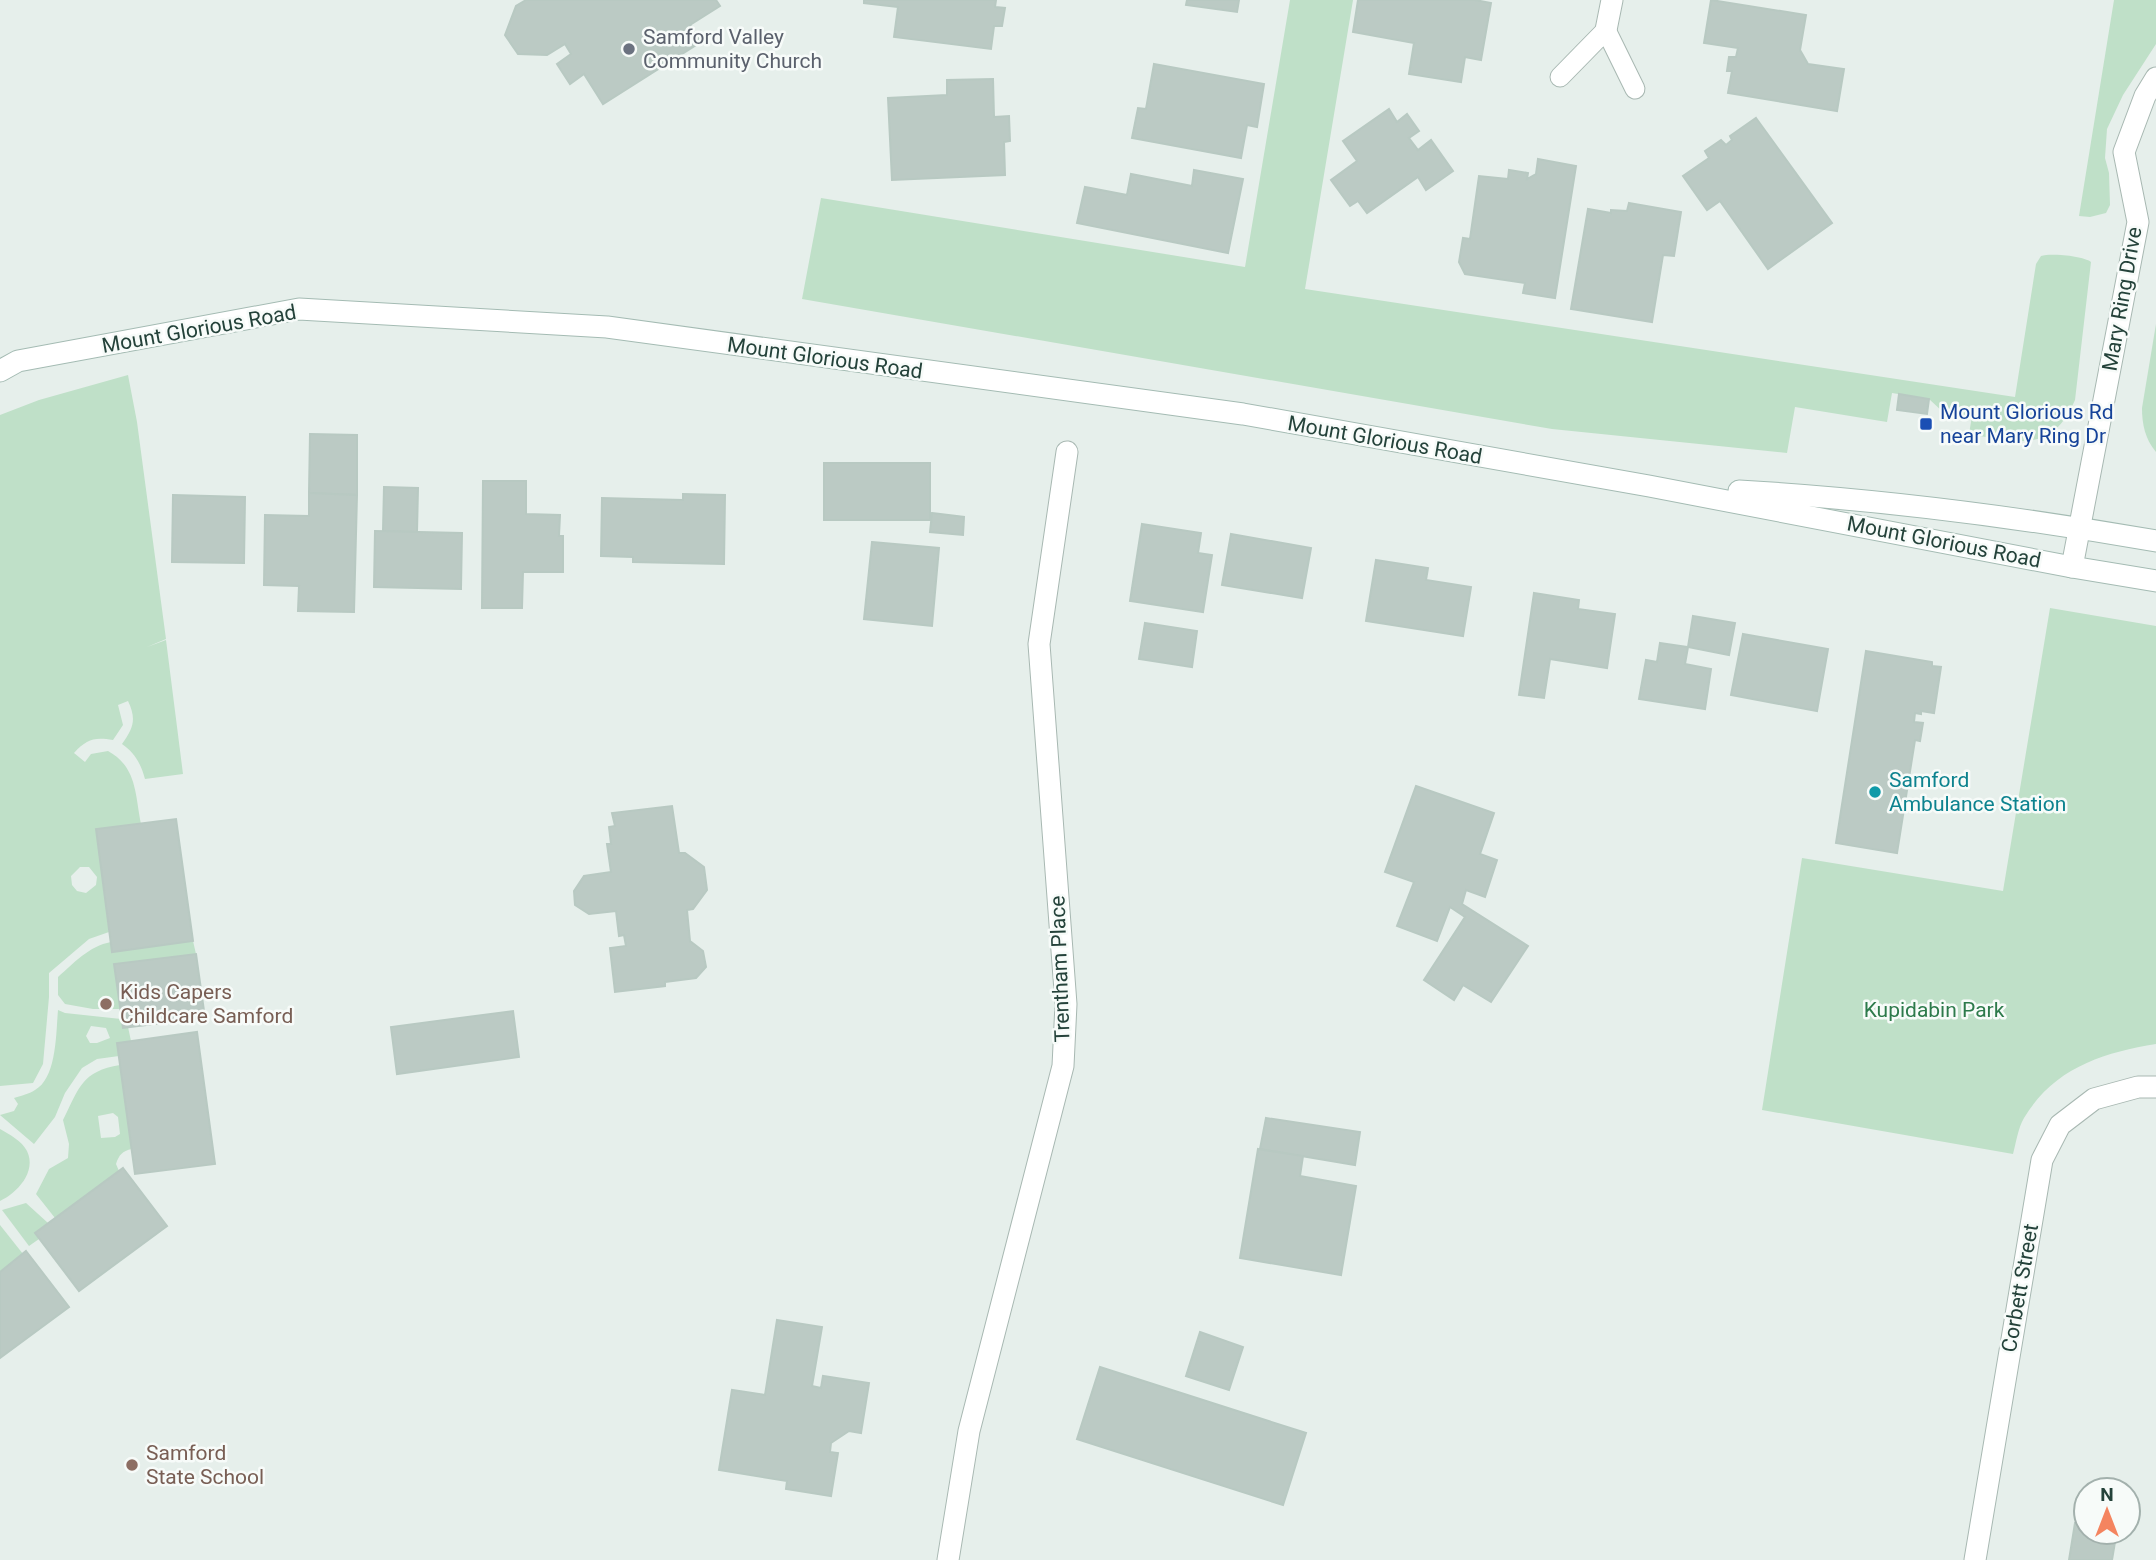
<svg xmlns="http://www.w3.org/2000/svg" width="2156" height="1560" viewBox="0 0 2156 1560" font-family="Roboto,sans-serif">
	<rect width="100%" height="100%" fill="#e6efeb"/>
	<g fill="#bfe0c8" fill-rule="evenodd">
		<path d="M1290 0H1353L1305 289 2015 397 2036 264 2041 256C2051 253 2083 256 2091 262L2075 400C2052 454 2017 442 1969 434L1972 416 1943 412 1929 399 1892 393 1887 422 1795 407 1787 453 1552 429 802 299 821 198 1245 267Z"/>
		<polygon points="2114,0 2156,0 2156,44 2123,95 2107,129 2105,158 2109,173 2110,205 2106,213 2090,217 2079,216"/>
		<path d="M2156 324V452C2145 439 2142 424 2142 408Z"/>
		<path d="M128 375 137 422 166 639 147 647 166 640 183 774 145 779C141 764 135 753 122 744 133 728 137 720 128 701L118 705 123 725 113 740C94 737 87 739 74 753L85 762 91 754 108 751C137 767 135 794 141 824L96 830 109 932 89 939 49 973V997L43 1064 33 1083 0 1086V415L39 400ZM80 867H89L97 877 96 885 86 893 77 891 72 885 71 876Z"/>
		<path d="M2050 608 2156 626V1044C2102 1053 2054 1068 2024 1118 2018 1128 2016 1143 2013 1154L1762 1110 1802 858 2003 891Z"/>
		<path d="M193 941 196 954 114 964 120 1009H93L65 1004 58 995V977C74 963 89 946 111 942L113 952Z"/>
		<path d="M58 1010 65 1013 121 1019 123 1028 128 1027 131 1041 119 1056 97 1059 82 1068 65 1093 55 1117 34 1144 0 1115 14 1111 18 1104 14 1098C20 1096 29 1094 35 1090 57 1078 56 1032 58 1010ZM91 1026 106 1028 110 1038 97 1043H90L86 1036Z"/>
		<path d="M120 1065 132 1149C122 1151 119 1155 116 1164L119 1171 55 1218 36 1194 49 1169 68 1158 69 1144 63 1120C79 1088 82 1071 120 1065ZM113 1113 118 1117 120 1134 115 1137 101 1138 98 1116Z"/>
		<path d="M0 1129C9 1134 22 1141 27 1151 37 1172 17 1193 0 1201Z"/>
		<polygon points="26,1203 48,1223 35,1233 39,1239 29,1246 2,1210"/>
		<polygon points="0,1225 23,1254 0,1272"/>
	</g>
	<g fill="#bbcac4" stroke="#b8c9c2" stroke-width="2">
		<polygon points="526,0 716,0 720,6 690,25 701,42 603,104 584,74 570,84 557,64 571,54 565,44 547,55 518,54 505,35 516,6"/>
		<polygon points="864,0 996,0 995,7 1005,8 1002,26 994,26 991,49 894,37 898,7 864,3"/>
		<polygon points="1187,0 1239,0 1237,12 1186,5"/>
		<polygon points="1358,0 1475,0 1491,3 1481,60 1465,57 1461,82 1409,74 1414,43 1353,32"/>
		<polygon points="1711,0 1806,15 1800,50 1808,64 1844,69 1837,111 1728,93 1732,71 1727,71 1729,57 1736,57 1738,48 1704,43"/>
		<polygon points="1154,64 1264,84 1257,127 1247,125 1241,158 1132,138 1138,108 1146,109"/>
		<polygon points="993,79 994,117 1009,116 1010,141 1004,142 1005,175 892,180 888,98 947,95 947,80"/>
		<polygon points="1389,109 1397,122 1407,114 1419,131 1409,138 1418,150 1431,140 1453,171 1426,190 1418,177 1367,213 1358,201 1350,206 1331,180 1357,161 1343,141"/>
		<polygon points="1756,118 1832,223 1768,269 1720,201 1707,210 1683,176 1709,158 1705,151 1721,140 1726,145 1732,140 1730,136"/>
		<polygon points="1538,159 1576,166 1555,298 1523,293 1525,283 1465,274 1459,262 1463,238 1470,239 1479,176 1508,179 1509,170 1528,173 1527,179 1536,174"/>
		<polygon points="1194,170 1243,179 1228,253 1077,223 1085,187 1127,195 1131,174 1192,186"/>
		<polygon points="1629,203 1681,212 1674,256 1663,255 1652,322 1571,309 1588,209 1611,213 1611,210 1627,211"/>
		<polygon points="1899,394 1929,399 1927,414 1897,410"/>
		<polygon points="310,434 357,435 357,495 309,493"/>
		<rect x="824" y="463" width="106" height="57"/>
		<polygon points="483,481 526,481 526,514 560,515 559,536 563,536 563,572 523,572 522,608 482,608"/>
		<polygon points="384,487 418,488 417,532 383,531"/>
		<polygon points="309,493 357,495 354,612 298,611 299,586 264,585 265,515 309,516"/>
		<polygon points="683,494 725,495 724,564 633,562 633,557 601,556 602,498 683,500"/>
		<polygon points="173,495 245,497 244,563 172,562"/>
		<polygon points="932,513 964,517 963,535 930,532"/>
		<polygon points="1142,524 1201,533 1198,553 1212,555 1203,612 1130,601"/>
		<polygon points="375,531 462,533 461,589 374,587"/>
		<polygon points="1231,534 1311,548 1302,598 1222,585"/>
		<polygon points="872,542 939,548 932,626 864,619"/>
		<polygon points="1376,560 1428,568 1426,580 1471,587 1463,636 1366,621"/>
		<polygon points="1534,593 1579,600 1578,609 1615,614 1607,668 1550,659 1544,698 1519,695"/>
		<polygon points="1693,616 1735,623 1729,655 1688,647"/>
		<polygon points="1145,623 1197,631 1192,667 1139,659"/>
		<polygon points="1743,634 1828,649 1817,711 1731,695"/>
		<polygon points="1660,643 1688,647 1685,664 1711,669 1705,709 1639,699 1646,660 1657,662"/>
		<polygon points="1866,651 1932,662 1932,666 1941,667 1934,713 1921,711 1921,714 1915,713 1914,722 1923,723 1920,741 1915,740 1897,853 1836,843"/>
		<polygon points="1416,786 1494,813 1480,854 1497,860 1485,897 1466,890 1462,904 1528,946 1491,1002 1463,985 1454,1000 1424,980 1465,917 1450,907 1437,941 1397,926 1414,882 1385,872"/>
		<polygon points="672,806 679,853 685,853 704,867 707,890 693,909 687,910 690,941 703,951 706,967 696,978 665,982 665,986 615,992 610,948 626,946 624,935 619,936 616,911 589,914 575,905 574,891 584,876 611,872 607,844 611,844 609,827 615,826 612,813"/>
		<polygon points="176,819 193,941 112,952 96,829"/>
		<polygon points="196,954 205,1018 123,1028 114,964"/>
		<polygon points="513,1011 519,1057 397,1074 391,1027"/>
		<polygon points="197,1032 215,1164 135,1174 117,1043"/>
		<polygon points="1266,1118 1360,1132 1355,1165 1260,1149"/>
		<polygon points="1258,1149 1303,1156 1300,1176 1356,1186 1341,1275 1240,1258"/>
		<polygon points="123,1168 167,1226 79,1291 35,1233"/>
		<polygon points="26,1251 69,1307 0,1358 0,1272"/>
		<polygon points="777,1320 822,1327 812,1386 821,1388 823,1376 869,1383 861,1433 849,1431 831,1443 830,1452 838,1453 831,1496 786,1489 787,1481 719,1470 732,1390 765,1395"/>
		<polygon points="1200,1332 1243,1347 1229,1390 1186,1376"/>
		<polygon points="1100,1367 1306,1433 1283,1505 1077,1439"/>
		<polygon points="2083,1506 2086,1506 2086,1532 2120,1532 2119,1537 2116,1536 2112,1560 2069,1560 2075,1523 2079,1523"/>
	</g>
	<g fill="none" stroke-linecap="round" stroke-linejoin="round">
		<g stroke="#a8b8b2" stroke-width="21">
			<polyline id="lane" points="1560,77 1606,30 1635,89"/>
		</g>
		<g stroke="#a8b8b2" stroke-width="23">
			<g id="street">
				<polyline points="1606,30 1612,0"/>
				<polyline points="2072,567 2138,222 2124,152 2145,96 2156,78"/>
				<polyline points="948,1560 969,1431 1063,1066 1066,1004 1039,644 1067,452"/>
				<polyline points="1975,1560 2042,1160 2060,1125 2094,1099 2138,1087 2156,1087"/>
			</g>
		</g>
		<g stroke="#a4bbb3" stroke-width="23">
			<g id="secondary">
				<polyline points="0,371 18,361 299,309 607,327 1243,414 1649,486 2072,567 2156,581"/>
				<path d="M1739 491C1878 499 2018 517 2156 541"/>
			</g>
		</g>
		<use href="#lane" stroke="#fff" stroke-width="19"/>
		<use href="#street" stroke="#fff" stroke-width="21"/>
		<use href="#secondary" stroke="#fff" stroke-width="21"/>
	</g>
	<circle fill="#6b7280" stroke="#f7fbf9" stroke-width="2.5" cx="629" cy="49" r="7"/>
	<rect fill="#1a4fb4" stroke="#f7fbf9" stroke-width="2.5" x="1919" y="417" width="14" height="14" rx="3.5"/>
	<circle fill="#0f9aa8" stroke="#f7fbf9" stroke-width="2.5" cx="1875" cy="792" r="7"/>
	<g fill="#8d6e63" stroke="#f7fbf9" stroke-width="2.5">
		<circle cx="106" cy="1004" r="7"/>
		<circle cx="132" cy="1465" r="7"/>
	</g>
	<g text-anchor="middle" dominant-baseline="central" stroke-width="5" stroke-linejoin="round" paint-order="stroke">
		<g font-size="21" fill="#5b616d" stroke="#f7fbf9" text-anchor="start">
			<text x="643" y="37">Samford Valley<tspan x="643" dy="24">Community Church</tspan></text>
		</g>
		<g font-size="21" fill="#24423a" stroke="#f7fbf9">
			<text transform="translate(2122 299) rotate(-80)">Mary Ring Drive</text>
			<text transform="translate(199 329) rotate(-10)">Mount Glorious Road</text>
			<text transform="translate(825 358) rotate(8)">Mount Glorious Road</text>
			<text transform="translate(1385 440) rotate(10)">Mount Glorious Road</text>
			<text transform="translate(1944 542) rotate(11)">Mount Glorious Road</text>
			<text transform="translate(1060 969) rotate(-92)">Trentham Place</text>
			<text transform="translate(2020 1288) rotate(-80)">Corbett Street</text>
		</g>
		<g font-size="21" fill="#164399" stroke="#f7fbf9" text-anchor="start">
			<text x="1940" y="412">Mount Glorious Rd<tspan x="1940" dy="24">near Mary Ring Dr</tspan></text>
		</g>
		<g font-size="21" fill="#0d838f" stroke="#f7fbf9" text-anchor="start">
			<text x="1889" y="780">Samford<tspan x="1889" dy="24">Ambulance Station</tspan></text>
		</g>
		<g font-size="21" fill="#785e54" stroke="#f7fbf9" text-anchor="start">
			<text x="120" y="992">Kids Capers<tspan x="120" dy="24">Childcare Samford</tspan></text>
			<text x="146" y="1453">Samford<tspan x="146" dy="24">State School</tspan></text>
		</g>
		<g font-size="21" fill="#2d7a4b" stroke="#f7fbf9">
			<text x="1934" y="1010">Kupidabin Park</text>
		</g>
	</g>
	<g transform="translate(2107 1511)"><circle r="33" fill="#f7fbf9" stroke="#a3b1ad" stroke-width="2"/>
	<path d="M0-5L12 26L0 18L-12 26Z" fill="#f4845f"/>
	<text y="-10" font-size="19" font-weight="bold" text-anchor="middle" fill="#24423a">N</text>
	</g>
</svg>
